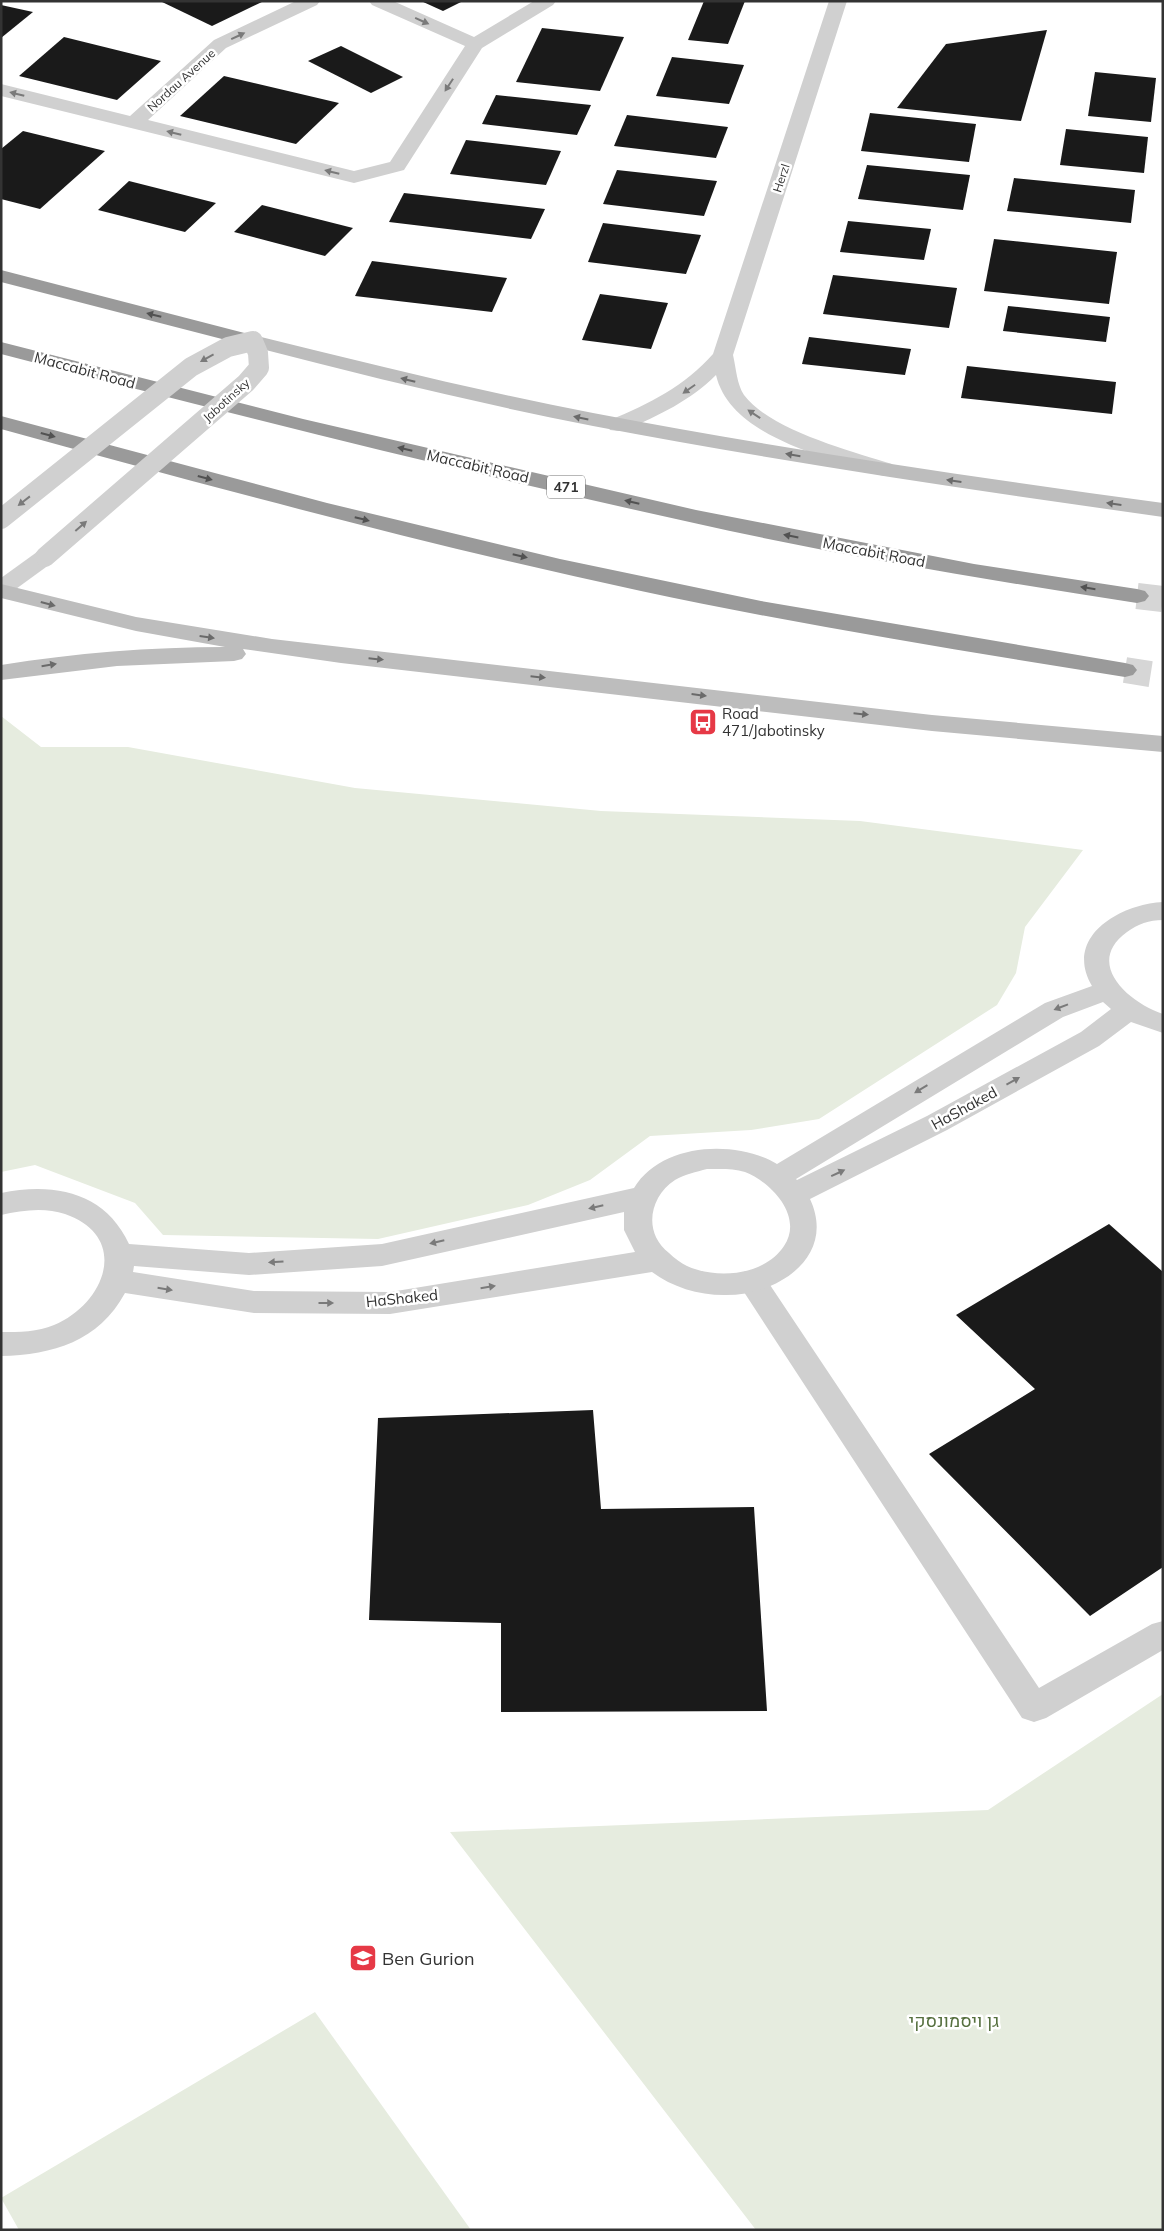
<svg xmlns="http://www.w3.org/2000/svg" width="1164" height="2231" viewBox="0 0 1164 2231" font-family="Mulish,Heebo,sans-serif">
	<rect width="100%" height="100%" fill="#fff"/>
	<g fill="#e6ecdf">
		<polygon points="1,716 41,747 128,747 355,788 601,811 860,821 1083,850 1025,927 1016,973 997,1005 819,1119 751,1130 650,1136 590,1180 528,1205 378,1239 163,1235 135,1203 35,1165 1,1172"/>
		<polygon points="1163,1694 1163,2230 756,2230 450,1832 988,1810"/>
		<polygon points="315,2012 471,2230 19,2230 1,2198"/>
	</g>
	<g fill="#1a1a1a">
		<polygon points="160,1 264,1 212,26"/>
		<polygon points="421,1 463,1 443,11"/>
		<polygon points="704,1 745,1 728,44 688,40"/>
		<polygon points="1,5 33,12 1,38"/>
		<polygon points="542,28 624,37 600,91 516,82"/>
		<polygon points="1047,30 1021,121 897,108 946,44"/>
		<polygon points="64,37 161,61 117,100 19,76"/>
		<polygon points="341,46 403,77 371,93 308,61"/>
		<polygon points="672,57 744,65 729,104 656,96"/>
		<polygon points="1095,72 1156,78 1151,122 1088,116"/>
		<polygon points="224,76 339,103 296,144 180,116"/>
		<polygon points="496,95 591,105 577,135 482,124"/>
		<polygon points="870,113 976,124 969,162 861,151"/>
		<polygon points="627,115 728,127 716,158 614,146"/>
		<polygon points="1066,129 1148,137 1144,173 1060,165"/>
		<polygon points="23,131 105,151 40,209 1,199 1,149"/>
		<polygon points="466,140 561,151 546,185 450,174"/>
		<polygon points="867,165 970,175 963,210 858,199"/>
		<polygon points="617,170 717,181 704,216 603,204"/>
		<polygon points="1014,178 1135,190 1131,223 1007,211"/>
		<polygon points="129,181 216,203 185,232 98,210"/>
		<polygon points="404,193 545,209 531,239 389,222"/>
		<polygon points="262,205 353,228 325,256 234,232"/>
		<polygon points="848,221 931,229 924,260 840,252"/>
		<polygon points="603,223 701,235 686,274 588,262"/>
		<polygon points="994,239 1117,252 1109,304 984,291"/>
		<polygon points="372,261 507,278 492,312 355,296"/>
		<polygon points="833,275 957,288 949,328 823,314"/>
		<polygon points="600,294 668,303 651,349 582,340"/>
		<polygon points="1008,306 1110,317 1106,342 1003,331"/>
		<polygon points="809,337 911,349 905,375 802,364"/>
		<polygon points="967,366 1116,382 1112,414 961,398"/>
		<polygon points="1109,1224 1163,1272 1163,1567 1090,1616 929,1454 1035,1389 956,1315"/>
		<polygon points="593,1410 601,1509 754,1507 767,1711 501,1712 501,1623 369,1620 378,1418"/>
	</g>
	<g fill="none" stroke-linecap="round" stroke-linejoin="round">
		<g stroke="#d6d6d6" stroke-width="26" stroke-dasharray="26 13" stroke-linecap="butt">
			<polyline points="1137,596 1163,599"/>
			<polyline points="1125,670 1163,676"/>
		</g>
		<polygon fill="#d0d0d0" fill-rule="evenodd" points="752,1270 762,1273 1039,1688 1152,1624 1163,1621 1163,1650 1046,1718 1034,1722 1022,1718 742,1289 738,1281 742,1273"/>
		<g fill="#d0d0d0" fill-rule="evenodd">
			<polygon points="296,1 320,1 317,5 226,48 148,120 354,171 390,162 465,46 372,5 369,1 393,1 474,37 534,1 556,1 553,5 482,48 404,170 354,183 1,96 1,84 130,116 214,40"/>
			<path d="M1163 902V920C1149 920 1138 924 1127 932 1084 963 1128 1002 1163 1014V1033L1131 1022 1099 1046 947 1130 810 1199C837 1257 777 1296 724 1295 698 1295 672 1287 652 1272L390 1314 254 1313 125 1293C99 1341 53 1355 1 1356V1332C19 1332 38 1332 54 1325 105 1304 131 1237 65 1214 45 1207 22 1210 1 1215V1193C54 1182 105 1192 129 1244L249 1253 382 1244 634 1188C661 1143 735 1139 777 1164L1045 1003 1092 986C1063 937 1120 904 1163 902ZM1103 1002 1111 1009 1081 1032 927 1116 797 1180 796 1179 1063 1017ZM707 1169C719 1169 733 1168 745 1172 771 1182 804 1216 784 1246 765 1275 718 1280 687 1266 681 1263 674 1258 669 1253 643 1233 649 1197 675 1180 685 1174 696 1172 707 1169ZM624 1212V1230L635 1252 390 1292 254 1291 133 1272 134 1266 249 1275 382 1266Z"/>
		</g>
		<g fill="#d0d0d0" fill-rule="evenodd">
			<path d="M829 1H847L733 355C736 368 737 385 744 395 770 430 851 451 892 464L895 469 892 474 884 476 876 474C825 457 730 436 716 375 690 401 659 415 626 430L618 431 610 430 607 425 610 420C649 404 685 386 713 354Z"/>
			<polygon points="45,550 53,552 56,557 53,562 9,594 1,596 1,578 37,552"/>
		</g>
		<g fill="#bdbdbd" fill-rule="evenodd">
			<path d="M253 335C366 363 479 391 593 413 782 449 972 477 1163 503V517C972 490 782 462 593 426 476 403 361 375 246 345L243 341 246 337Z"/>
			<path d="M1 584 136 617 272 639 932 715 1163 736V752L932 731 341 663 243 649 246 654 242 659 234 661 117 666 1 680V665C75 653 150 647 225 647L136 631 1 598Z"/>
		</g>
		<g fill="#9a9a9a" fill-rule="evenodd">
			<polygon points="1,270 260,337 263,341 260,345 253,347 1,282"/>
			<path d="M1 342 303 419 696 510 974 564 1137 589 1145 591 1149 596 1145 601 1137 603C989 580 841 556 694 523 462 472 231 414 1 354Z"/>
			<path d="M1 416 327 503 560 559 761 601 1125 663 1133 665 1137 670 1133 675 1125 677C963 651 801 625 641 591 426 545 213 487 1 429Z"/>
		</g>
		<polyline stroke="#d0d0d0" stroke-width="20" points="1,519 191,367 228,347 253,341 258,353 259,368 246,383 45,557"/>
	</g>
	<defs><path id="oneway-solid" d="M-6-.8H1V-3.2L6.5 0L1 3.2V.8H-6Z" transform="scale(1.25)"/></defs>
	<g fill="#7a7a7a">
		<use href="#oneway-solid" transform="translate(422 21) rotate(24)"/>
		<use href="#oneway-solid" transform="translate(238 36) rotate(-25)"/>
		<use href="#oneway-solid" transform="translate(449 85) rotate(123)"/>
		<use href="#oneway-solid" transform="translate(17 94) rotate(-166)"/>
		<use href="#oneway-solid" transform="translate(174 133) rotate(-166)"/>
		<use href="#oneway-solid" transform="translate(332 172) rotate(-166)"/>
		<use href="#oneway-solid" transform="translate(207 358) rotate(151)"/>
		<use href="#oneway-solid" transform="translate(689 389) rotate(145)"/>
		<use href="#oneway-solid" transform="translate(754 414) rotate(-146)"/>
		<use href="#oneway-solid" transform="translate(24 501) rotate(142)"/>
		<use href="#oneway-solid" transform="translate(81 526) rotate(-41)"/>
		<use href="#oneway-solid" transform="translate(1061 1007) rotate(159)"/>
		<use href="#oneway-solid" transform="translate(1013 1081) rotate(-29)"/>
		<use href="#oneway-solid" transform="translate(921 1089) rotate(149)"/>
		<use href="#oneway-solid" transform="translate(838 1173) rotate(-25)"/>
		<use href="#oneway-solid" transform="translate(596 1207) rotate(167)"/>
		<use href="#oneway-solid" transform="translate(437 1242) rotate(167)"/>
		<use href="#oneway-solid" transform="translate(276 1262) rotate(176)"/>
		<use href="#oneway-solid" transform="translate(488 1287) rotate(-9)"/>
		<use href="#oneway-solid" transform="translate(165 1289) rotate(9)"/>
		<use href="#oneway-solid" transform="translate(326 1303)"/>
	</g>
	<g fill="#525252">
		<use href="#oneway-solid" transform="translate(154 315) rotate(-166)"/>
		<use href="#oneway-solid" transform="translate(48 435) rotate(15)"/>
		<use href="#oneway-solid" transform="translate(405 449) rotate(-167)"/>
		<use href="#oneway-solid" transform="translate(205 478) rotate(15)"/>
		<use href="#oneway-solid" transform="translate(632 502) rotate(-167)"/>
		<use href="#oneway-solid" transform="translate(362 519) rotate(14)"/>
		<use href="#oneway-solid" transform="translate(791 536) rotate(-169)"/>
		<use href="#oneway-solid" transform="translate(520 556) rotate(13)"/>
		<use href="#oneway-solid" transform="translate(1088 588) rotate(-171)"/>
	</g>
	<g fill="#6a6a6a">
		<use href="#oneway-solid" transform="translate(408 380) rotate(-166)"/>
		<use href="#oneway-solid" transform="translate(581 418) rotate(-168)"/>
		<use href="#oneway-solid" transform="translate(793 455) rotate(-170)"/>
		<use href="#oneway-solid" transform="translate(954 481) rotate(-172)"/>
		<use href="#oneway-solid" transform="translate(1114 504) rotate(-172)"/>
		<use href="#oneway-solid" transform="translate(48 604) rotate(15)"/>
		<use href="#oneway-solid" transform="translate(207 637) rotate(8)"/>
		<use href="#oneway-solid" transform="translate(376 659) rotate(6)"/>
		<use href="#oneway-solid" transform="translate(49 665) rotate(-9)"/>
		<use href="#oneway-solid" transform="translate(538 677) rotate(6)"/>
		<use href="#oneway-solid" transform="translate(699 695) rotate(7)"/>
		<use href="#oneway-solid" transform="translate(861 714) rotate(6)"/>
	</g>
	<defs>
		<g id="bus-square" transform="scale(1.4375)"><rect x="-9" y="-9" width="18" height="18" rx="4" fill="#e63946" stroke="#fff"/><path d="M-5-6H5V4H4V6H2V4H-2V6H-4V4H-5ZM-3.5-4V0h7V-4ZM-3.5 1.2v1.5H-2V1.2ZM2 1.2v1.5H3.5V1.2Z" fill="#fff"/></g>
		<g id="school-square" transform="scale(1.4375)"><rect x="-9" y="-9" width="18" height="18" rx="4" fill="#e63946" stroke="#fff"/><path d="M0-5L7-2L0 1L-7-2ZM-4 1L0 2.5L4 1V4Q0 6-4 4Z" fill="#fff"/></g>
	</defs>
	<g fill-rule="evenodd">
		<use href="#bus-square" x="703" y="722"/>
		<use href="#school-square" x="363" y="1958"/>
	</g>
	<g text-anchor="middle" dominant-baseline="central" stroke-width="5" stroke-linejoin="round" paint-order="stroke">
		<g font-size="12" fill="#333" stroke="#fff">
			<text transform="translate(181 80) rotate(-42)">Nordau Avenue</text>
			<text transform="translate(781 178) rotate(-72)">Herzl</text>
			<text transform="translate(226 400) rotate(-42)">Jabotinsky</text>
		</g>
		<rect fill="#fff" stroke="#707070" stroke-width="1" x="547" y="475.5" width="38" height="23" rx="4"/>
		<g font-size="14" font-weight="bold" fill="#333">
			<text x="566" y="487">471</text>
		</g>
		<g font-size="15" fill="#333" stroke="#fff">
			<text transform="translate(85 370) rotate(15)">Maccabit Road</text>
			<text transform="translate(478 466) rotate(13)">Maccabit Road</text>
			<text transform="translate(874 552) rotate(11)">Maccabit Road</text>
			<text transform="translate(964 1108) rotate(-29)">HaShaked</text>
			<text transform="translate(402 1298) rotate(-6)">HaShaked</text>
		</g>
		<g font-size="15" fill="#333" stroke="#fff" text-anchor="start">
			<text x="722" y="713">Road<tspan x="722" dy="17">471/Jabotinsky</tspan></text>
		</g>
		<g font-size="18" fill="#333" stroke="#fff" text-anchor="start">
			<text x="382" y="1958">Ben Gurion</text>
		</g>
		<g font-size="18" fill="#56703f" stroke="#fff">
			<text x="954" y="2020">גן ויסמונסקי</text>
		</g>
	</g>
	<rect width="1164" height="2231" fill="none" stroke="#333333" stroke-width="5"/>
</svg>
